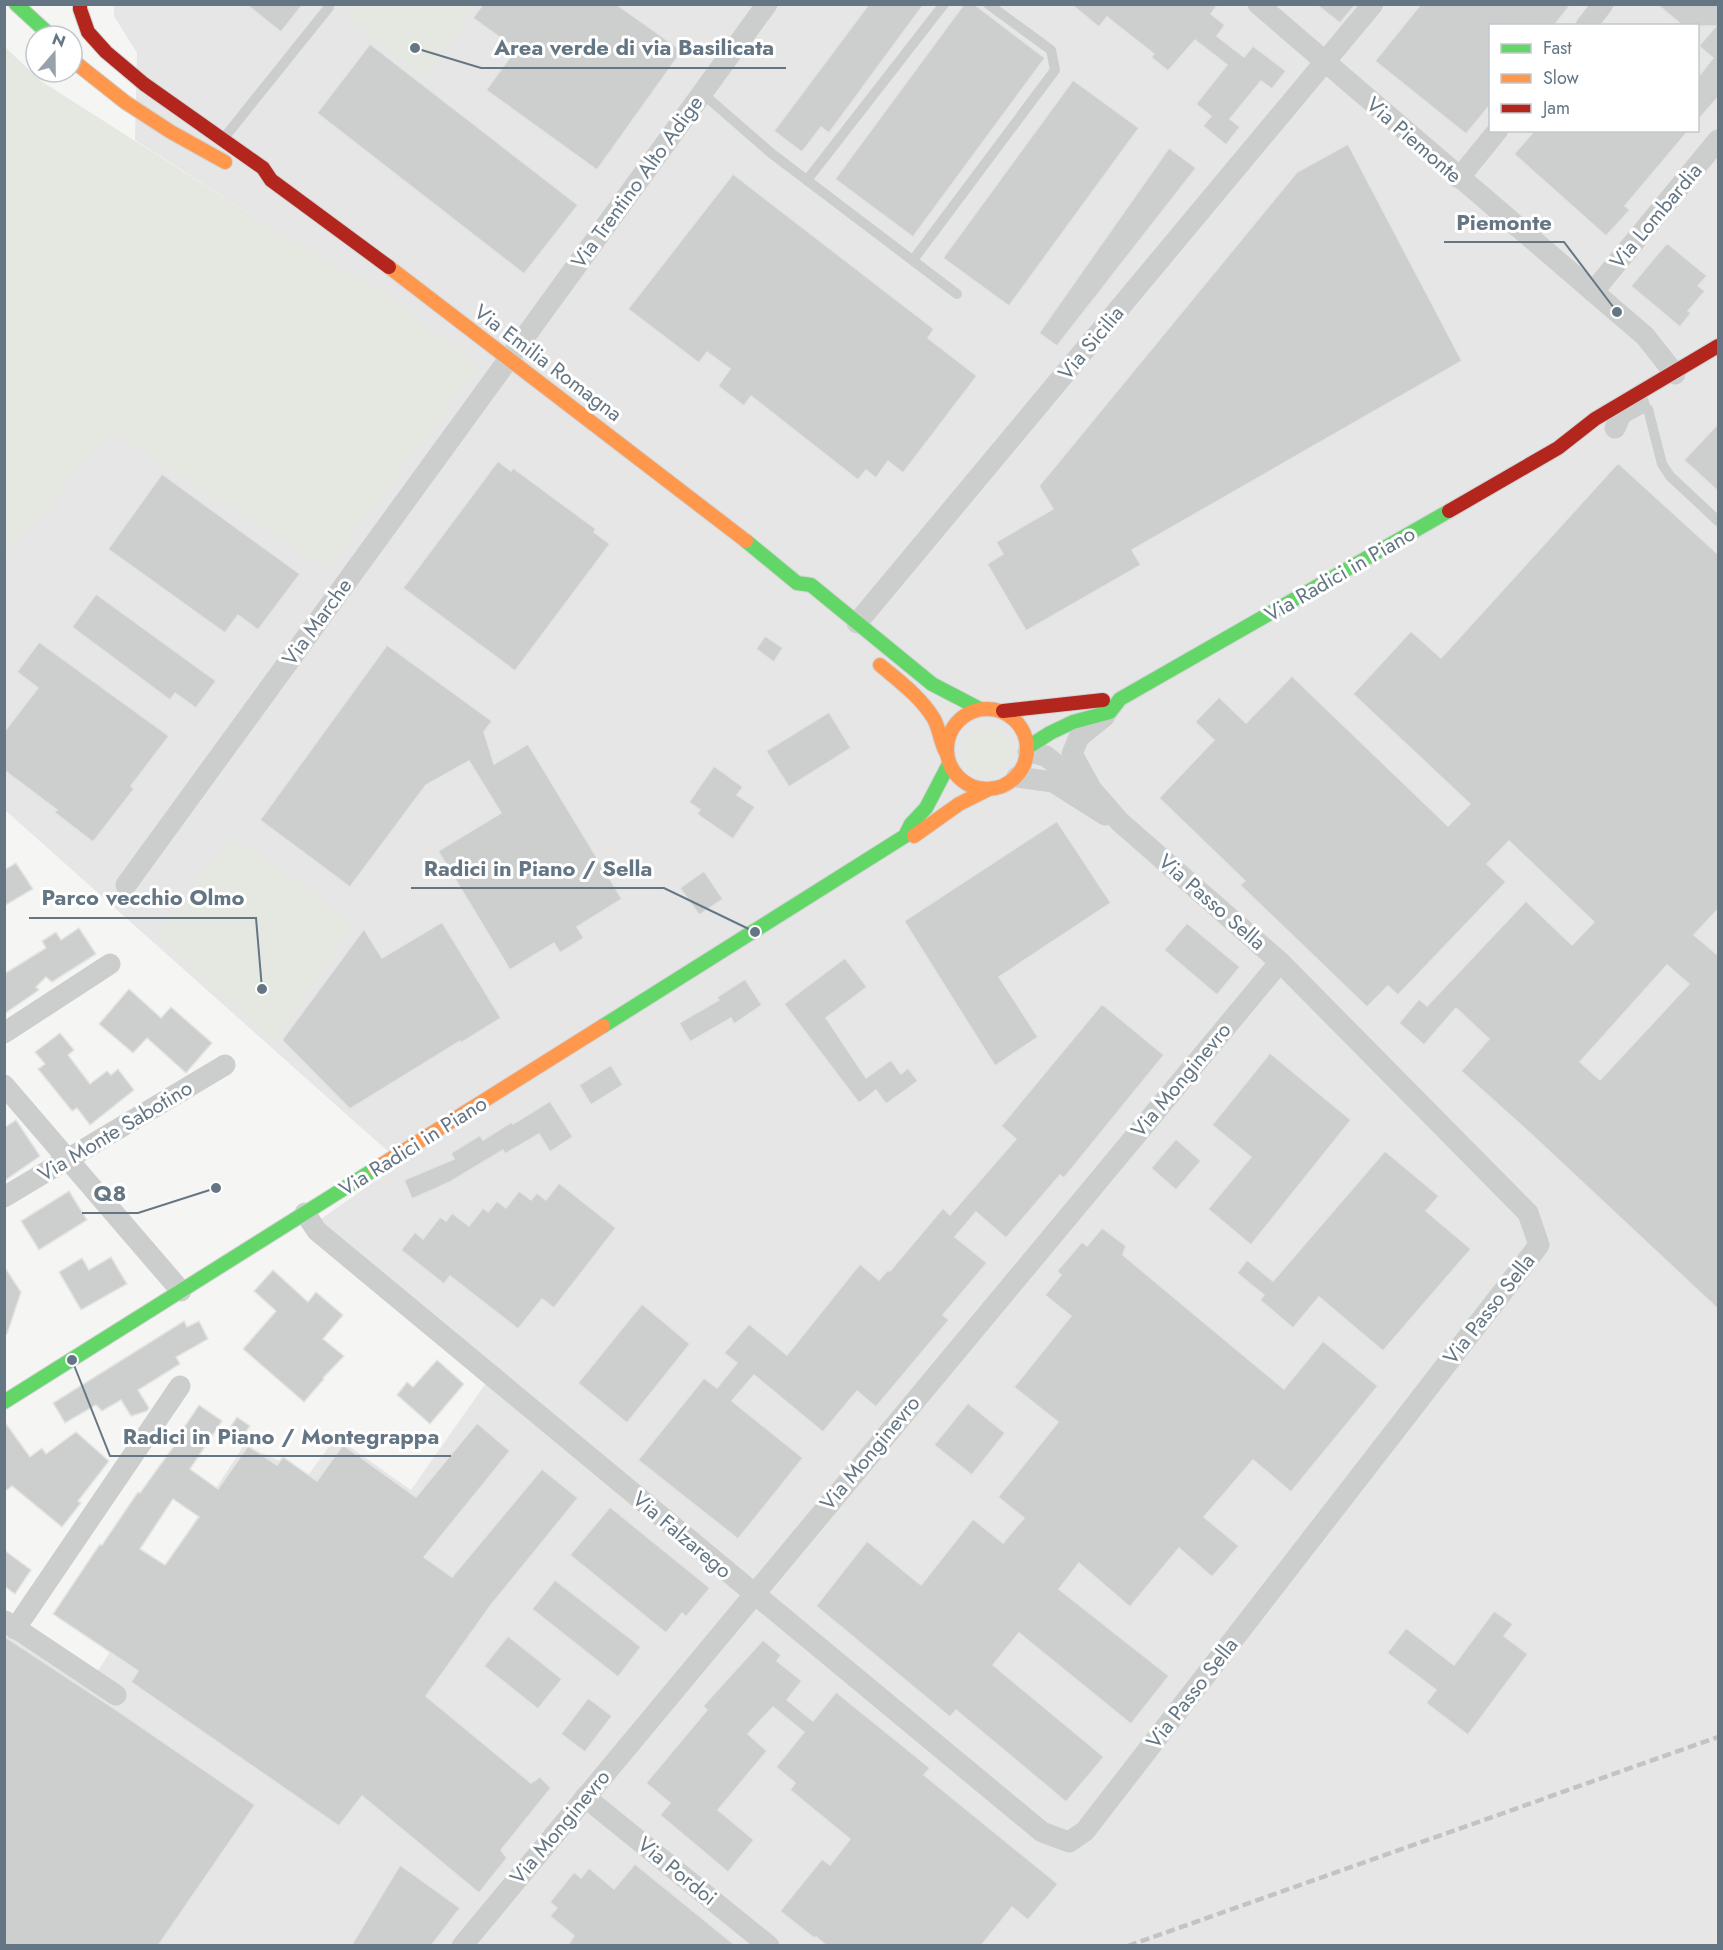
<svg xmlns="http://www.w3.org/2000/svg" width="1723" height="1950" viewBox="0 0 1723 1950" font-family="Jost,sans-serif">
	<rect width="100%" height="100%" fill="#f5f5f3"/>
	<path fill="#e5e6e5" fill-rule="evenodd" d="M114 5H1718V1945H5V1623L92 1680 244 1445 309 1474 336 1437 411 1490 486 1383 308 1228 401 1163 5 810V555L112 430 326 570 478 367 388 296 267 225 135 140 137 53 114 16ZM1490 26H1698V130H1490Z"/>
	<g fill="#e4e8e1">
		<polygon points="355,5 355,4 476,5 426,79 343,17"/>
		<polygon points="5,47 41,81 267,225 388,296 478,367 326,570 112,431 5,555"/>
		<circle cx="988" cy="751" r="24"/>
		<polygon points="233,835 355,925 272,1043 155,935"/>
	</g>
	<g fill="#cdcece" stroke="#e4e4e2" stroke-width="1.5" fill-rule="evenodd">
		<polygon points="246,4 303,4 281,32"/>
		<polygon points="483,4 616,4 682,51 597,170 486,90 516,49 473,18"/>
		<polygon points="869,4 924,4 829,133 821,127 802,152 774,131"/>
		<polygon points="964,4 974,4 1045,58 913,237 835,179"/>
		<polygon points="1071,4 1218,4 1211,14 1225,25 1217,36 1244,57 1253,46 1286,71 1272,89 1261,81 1230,119 1240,127 1226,145 1203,126 1211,116 1196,104 1227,65 1195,40 1168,71 1151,57 1154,54 1107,17 1099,27"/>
		<polygon points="1316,4 1356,4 1340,23"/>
		<polygon points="1421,4 1571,4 1554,26 1491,26 1491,104 1466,134 1375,61"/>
		<polygon points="1657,4 1719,4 1719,96 1698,120 1698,77 1713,58 1699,46 1716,26 1683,26"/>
		<polygon points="370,44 578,205 524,274 317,113"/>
		<polygon points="1073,80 1139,128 1009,306 943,258"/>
		<polygon points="1535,130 1689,130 1625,206 1630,210 1606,236 1514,154"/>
		<polygon points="1348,144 1462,361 1132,550 1141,565 1026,631 987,564 1003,554 996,542 1053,509 1039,486 1297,172"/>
		<polygon points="1169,148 1196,168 1057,346 1039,333"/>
		<polygon points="733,174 934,329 928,338 977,376 903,473 888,461 876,478 866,470 858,480 751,396 744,406 718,386 730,369 707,352 699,363 628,309"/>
		<polygon points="1667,243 1707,276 1698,286 1705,291 1688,311 1691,313 1680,327 1631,286"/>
		<polygon points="1719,423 1719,492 1684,460"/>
		<polygon points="498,461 511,471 513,468 596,529 594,532 610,544 515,671 403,588"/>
		<path d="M1618 463 1719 555V908L1694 935 1719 956V1310L1531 1134 1461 1071 1489 1039 1456 1008 1424 1045 1399 1023 1419 999 1427 1006 1526 901 1572 945 1594 922 1509 841 1487 864 1506 882 1398 995 1388 986 1367 1007 1240 885 1245 881 1159 798 1214 740 1195 722 1219 697 1246 723 1292 676 1448 826 1470 804 1353 694 1411 631 1441 658ZM1667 965 1689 984 1600 1080 1580 1062Z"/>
		<polygon points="162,474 300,574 258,630 238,615 225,633 108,549"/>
		<polygon points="96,594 216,681 196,708 175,693 170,700 72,627"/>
		<polygon points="765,636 783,648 774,662 756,649"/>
		<polygon points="39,642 169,736 131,786 134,789 93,842 54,812 57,810 4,770 4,732 38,688 17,672"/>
		<polygon points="387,645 492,721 484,732 494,764 528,744 622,899 577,927 584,938 560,953 554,943 510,970 438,851 501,813 469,761 426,785 350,887 260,820"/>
		<polygon points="829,712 851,748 789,787 766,751"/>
		<polygon points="714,766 743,787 737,795 755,807 733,839 697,814 700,810 689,802"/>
		<polygon points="1057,821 1111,903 999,977 1038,1037 995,1066 904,921"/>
		<polygon points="16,863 33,889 4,906 4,870"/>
		<polygon points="704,871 723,899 699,915 680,888"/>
		<polygon points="442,922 501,1018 461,1043 460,1041 350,1109 282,1040 364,929 382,958"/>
		<polygon points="1187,923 1240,967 1217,995 1164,950"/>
		<polygon points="79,928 96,954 52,982 46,977 36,987 39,990 4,1014 4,974 46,948 42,941 56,932 61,940"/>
		<polygon points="845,958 867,987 826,1018 866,1078 891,1060 901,1074 908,1068 918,1081 886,1104 876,1090 859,1103 784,1004"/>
		<polygon points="745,979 762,1005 734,1024 731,1018 690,1042 679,1023 719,1000 717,997"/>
		<polygon points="129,989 161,1018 171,1007 212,1043 186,1073 147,1038 133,1053 99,1024"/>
		<polygon points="1102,1004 1164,1055 1064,1178 1060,1175 1006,1238 976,1212 955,1237 987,1263 943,1315 949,1320 876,1407 857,1391 823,1432 754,1375 732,1401 803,1458 738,1539 638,1460 704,1378 717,1388 737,1363 724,1353 749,1324 787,1355 860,1264 879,1280 888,1270 890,1271 943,1208 950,1215 1016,1139 1001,1126"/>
		<polygon points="60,1033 74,1050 68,1055 90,1084 107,1071 111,1075 118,1069 134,1090 90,1125 77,1108 72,1111 38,1069 45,1064 35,1052"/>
		<polygon points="1270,1053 1351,1120 1251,1245 1208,1209 1251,1157 1212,1125"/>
		<polygon points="611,1065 623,1085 591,1105 579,1085"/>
		<polygon points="550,1101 573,1137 550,1152 539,1134 505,1154 503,1150 450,1182 412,1199 404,1180 454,1159 451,1153 480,1135 483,1140 512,1122 513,1124"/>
		<polygon points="16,1120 40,1156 4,1181 4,1128"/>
		<polygon points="1176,1139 1201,1161 1176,1190 1151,1168"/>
		<polygon points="1385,1151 1439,1196 1426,1211 1471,1249 1383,1351 1319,1297 1293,1328 1260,1300 1264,1295 1237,1273 1247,1260 1273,1281"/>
		<polygon points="559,1183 616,1228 554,1308 542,1299 518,1329 450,1276 444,1284 401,1250 415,1232 423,1239 440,1217 446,1221 452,1213 469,1226 483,1208 488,1212 497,1201 506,1208 519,1191 531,1200 537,1193 546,1200"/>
		<polygon points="69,1191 87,1220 39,1250 21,1221"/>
		<polygon points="1102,1228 1126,1246 1123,1255 1284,1389 1323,1341 1378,1386 1291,1492 1253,1460 1204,1517 1239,1546 1212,1577 1179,1548 1130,1607 1079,1563 1059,1589 1169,1676 1131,1724 1019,1633 993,1665 1104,1757 1066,1802 956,1710 950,1717 816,1606 867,1541 921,1585 973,1519 1003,1543 1024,1518 998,1497 1058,1422 1014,1387 1071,1316 1045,1295 1061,1275 1057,1271 1082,1242 1087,1246"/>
		<polygon points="111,1257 127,1284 81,1310 59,1272 82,1258 89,1270"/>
		<polygon points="4,1266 21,1292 7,1334 4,1334"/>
		<polygon points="273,1270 308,1302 316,1292 343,1315 323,1339 344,1356 323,1378 324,1379 304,1402 243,1349 276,1311 254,1291"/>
		<polygon points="642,1304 690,1344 627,1423 578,1383"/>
		<polygon points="184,1321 187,1327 199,1321 208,1339 176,1357 180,1364 138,1390 149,1408 147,1411 131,1416 121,1400 102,1411 96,1405 65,1423 53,1403"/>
		<polygon points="437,1360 464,1384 430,1424 397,1395 407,1382 413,1387"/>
		<polygon points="968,1403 1005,1433 972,1475 934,1445"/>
		<path d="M199 1405 222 1421 190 1469 218 1489 248 1446 277 1465 283 1457 317 1481 343 1445 416 1497 477 1423 510 1451 424 1557 452 1577 542 1469 578 1498 491 1605 426 1696 531 1783 540 1777 551 1788 501 1850 507 1858 479 1893 362 1796 339 1826 131 1682 138 1671 53 1614 100 1544 102 1545 138 1492 140 1493 179 1439 177 1438ZM173 1499 199 1517 165 1565 140 1549Z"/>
		<polygon points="237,1417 250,1426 237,1444 225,1435"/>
		<polygon points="4,1421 30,1457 42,1448 46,1454 76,1432 109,1461 78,1501 81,1503 62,1527 12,1486 4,1492"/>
		<polygon points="610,1507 710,1588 686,1617 682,1613 666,1633 570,1555"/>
		<polygon points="4,1550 31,1570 15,1594 4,1586"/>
		<polygon points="555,1580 641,1647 618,1677 532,1609"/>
		<polygon points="1494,1611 1513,1624 1504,1636 1528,1654 1468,1735 1426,1703 1436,1690 1387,1653 1406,1628 1454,1665"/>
		<polygon points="4,1636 112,1707 255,1805 158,1946 4,1946"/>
		<polygon points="508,1636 562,1679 538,1709 484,1666"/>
		<polygon points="763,1640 781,1655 777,1661 802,1681 787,1700 813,1721 836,1692 930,1768 924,1775 1058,1884 1028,1920 1012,1907 981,1946 827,1946 816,1937 814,1938 780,1911 822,1859 830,1865 850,1839 790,1790 795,1783 776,1767 804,1732 773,1707 748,1734 767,1751 718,1810 754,1840 728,1872 660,1815 670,1803 646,1783 707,1710 703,1706"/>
		<polygon points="588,1698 612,1716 585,1752 561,1734"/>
		<polygon points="635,1864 736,1946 567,1946 574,1936 550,1916 557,1908 550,1902 574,1872 581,1878 589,1868 614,1889"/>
		<polygon points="400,1865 460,1908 431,1946 351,1946"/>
	</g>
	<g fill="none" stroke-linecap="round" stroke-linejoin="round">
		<g stroke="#d2d3d4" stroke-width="16">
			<g id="fast">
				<polyline points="16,4 51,36"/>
				<polyline points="746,541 797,583 811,585 932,684 980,709"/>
				<polyline points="1028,747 1050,733 1073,722 1110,712 1120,699 1449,511"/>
				<polyline points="603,1026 905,836 911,824 926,808 949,764"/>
				<polyline points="4,1402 375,1169"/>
			</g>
		</g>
		<g stroke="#d2d3d4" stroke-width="16">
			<g id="slow">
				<polyline points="72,60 125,102 171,132 225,162"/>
				<polyline points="389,267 746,541"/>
				<path d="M880 665C899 681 921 697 934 719 940 730 940 743 947 754"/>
				<circle cx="987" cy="749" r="40"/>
				<polyline points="914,836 959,804 989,789"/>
				<polyline points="375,1169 603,1026"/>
			</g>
		</g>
		<g stroke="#d2d3d4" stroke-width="16">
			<g id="jam">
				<polyline points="80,4 80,9 88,32 106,52 144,84 263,168 271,180 389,267"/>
				<polyline points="1449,511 1558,448 1595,419 1718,346"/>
				<polyline points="1003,711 1103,700"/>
			</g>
		</g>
		<g stroke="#cccece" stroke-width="10">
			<polyline points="702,93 771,153 957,294"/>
			<polyline points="224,138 329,7"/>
			<polyline points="807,180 944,4"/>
			<polyline points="913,260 1055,70 1051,50 988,4"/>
			<polyline points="1648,409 1662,464 1670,476 1718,521"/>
		</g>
		<g stroke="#cccece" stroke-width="21">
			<polyline points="1258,4 1645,336 1675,374"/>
			<polyline points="1586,26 1603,4"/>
			<polyline points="1459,178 1498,130"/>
			<polyline points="1593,292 1718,140"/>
			<polyline points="1615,428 1621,414 1639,404"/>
			<polyline points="857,623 1373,4"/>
			<polyline points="1028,752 1046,756 1078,783 1089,789"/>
			<polyline points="1017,777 1053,782 1105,815"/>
			<polyline points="126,885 767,4"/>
			<polyline points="4,1033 110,964"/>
			<polyline points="4,1085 181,1291"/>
			<polyline points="4,1197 225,1065"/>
			<polyline points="305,1213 317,1231 1042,1832 1069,1842 1085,1831 1539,1245 1528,1213 1280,962 1120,822 1092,790 1072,754 1079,737 1105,716"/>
			<polyline points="5,1621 116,1695"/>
			<polyline points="15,1629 180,1386"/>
			<polyline points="585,1797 769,1946"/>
			<polyline points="462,1946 1280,962"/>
		</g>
		<use href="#fast" stroke="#63d668" stroke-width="14"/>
		<use href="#slow" stroke="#ff974d" stroke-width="14"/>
		<use href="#jam" stroke="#b3261e" stroke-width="14"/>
		<polyline stroke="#c1c3c4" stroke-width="4.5" stroke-dasharray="9 4.5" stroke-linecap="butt" points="1128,1946 1718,1737"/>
	</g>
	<g text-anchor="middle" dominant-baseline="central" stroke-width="6" stroke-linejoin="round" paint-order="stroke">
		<g font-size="21" fill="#647684" stroke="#fff">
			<text transform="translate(1414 140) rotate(41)">Via Piemonte</text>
			<text transform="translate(637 182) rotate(-54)">Via Trentino Alto Adige</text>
			<text transform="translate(1656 216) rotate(-50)">Via Lombardia</text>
			<text transform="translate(1091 343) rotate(-50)">Via Sicilia</text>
			<text transform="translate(548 363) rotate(37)">Via Emilia Romagna</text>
			<text transform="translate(1340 574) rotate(-30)">Via Radici in Piano</text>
			<text transform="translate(317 622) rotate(-54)">Via Marche</text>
			<text transform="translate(1212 902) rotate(41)">Via Passo Sella</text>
			<text transform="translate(1181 1080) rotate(-50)">Via Monginevro</text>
			<text transform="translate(115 1131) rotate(-31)">Via Monte Sabotino</text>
			<text transform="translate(413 1146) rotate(-32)">Via Radici in Piano</text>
			<text transform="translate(1489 1309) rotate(-52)">Via Passo Sella</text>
			<text transform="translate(870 1453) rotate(-50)">Via Monginevro</text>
			<text transform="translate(682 1535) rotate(40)">Via Falzarego</text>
			<text transform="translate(1192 1693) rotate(-52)">Via Passo Sella</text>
			<text transform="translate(560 1827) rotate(-50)">Via Monginevro</text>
			<text transform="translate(677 1871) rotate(39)">Via Pordoi</text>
		</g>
	</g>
	<path fill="none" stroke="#647684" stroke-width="2" d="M415 48L481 68H786M1617 312L1564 242H1444M755 932L664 888H411M262 989L256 918H29M216 1188L138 1213H82M72 1360L110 1456H451"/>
	<g fill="#647684" stroke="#fff" stroke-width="2">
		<circle cx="415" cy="48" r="6"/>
		<circle cx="1617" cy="312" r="6"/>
		<circle cx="755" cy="932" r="6"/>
		<circle cx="262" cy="989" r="6"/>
		<circle cx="216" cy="1188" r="6"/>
		<circle cx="72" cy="1360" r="6"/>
	</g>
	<g font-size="22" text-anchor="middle" font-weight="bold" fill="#647684" stroke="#fff" stroke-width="6" stroke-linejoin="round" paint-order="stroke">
		<text x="634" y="55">Area verde di via Basilicata</text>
		<text x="1504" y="230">Piemonte</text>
		<text x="538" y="876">Radici in Piano / Sella</text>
		<text x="143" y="905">Parco vecchio Olmo</text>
		<text x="110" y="1201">Q8</text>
		<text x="281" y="1444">Radici in Piano / Montegrappa</text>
	</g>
	<rect width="1723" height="1950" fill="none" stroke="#647684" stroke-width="12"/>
	<rect x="1489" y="24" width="210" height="108" fill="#ffffff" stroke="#c1c8ce" stroke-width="1.5"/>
	<rect x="1501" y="44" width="30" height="9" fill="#63d668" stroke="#c1c8ce" stroke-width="1.5"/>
	<text x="1543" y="54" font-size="18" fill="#647684">Fast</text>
	<rect x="1501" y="74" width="30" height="9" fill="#ff974d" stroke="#c1c8ce" stroke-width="1.5"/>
	<text x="1543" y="84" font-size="18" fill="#647684">Slow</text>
	<rect x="1501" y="104" width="30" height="9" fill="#b3261e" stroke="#c1c8ce" stroke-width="1.5"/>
	<text x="1543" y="114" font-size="18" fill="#647684">Jam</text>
	<g transform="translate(54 54) rotate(20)"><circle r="28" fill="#ffffff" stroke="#c1c8ce" stroke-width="1.5"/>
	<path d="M0-4.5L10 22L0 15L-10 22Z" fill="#97a2ab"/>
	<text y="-9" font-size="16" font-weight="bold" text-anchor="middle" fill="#647684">N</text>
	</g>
</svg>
